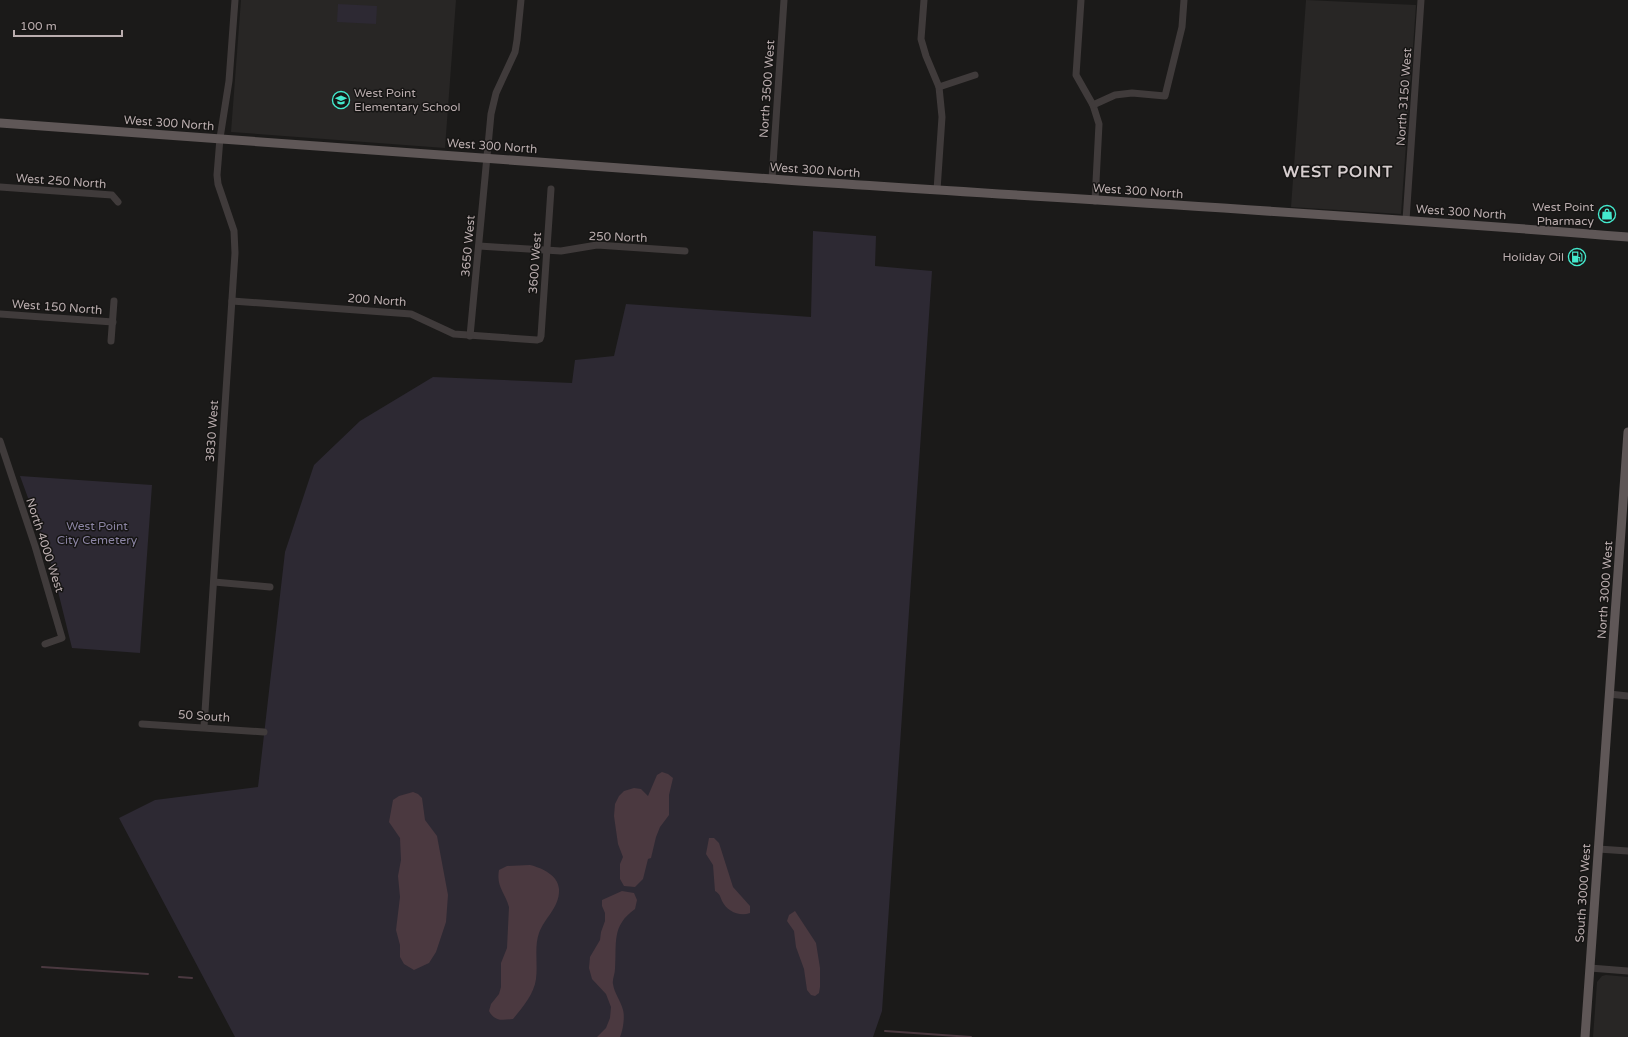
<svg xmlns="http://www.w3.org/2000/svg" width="1628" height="1037" viewBox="0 0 1628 1037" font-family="'Varela Round',sans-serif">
	<rect width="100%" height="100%" fill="#1b1a19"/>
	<g fill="#282625">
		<polygon points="241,0 456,0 445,148 231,132"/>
		<polygon points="1306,0 1416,5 1401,214 1291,207"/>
		<polygon points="1606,975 1628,977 1628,1037 1593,1037 1597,982 1602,976"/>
	</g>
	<g fill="#2d2933">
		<polygon points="338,4 377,6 376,24 337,22"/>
		<polygon points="813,231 876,236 875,266 932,271 882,1011 873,1037 235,1037 119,818 155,800 258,787 285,552 314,465 360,421 433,377 572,383 575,360 614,356 626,304 811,317"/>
		<polygon points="20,476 152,485 140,653 72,648 49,555"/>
	</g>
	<g fill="#4b3940">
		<polygon points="662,772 668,774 673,778 669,795 669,815 660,827 656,837 651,858 648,859 643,879 635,887 624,886 620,879 620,864 623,857 618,844 614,816 615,804 619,796 624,791 634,788 641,789 648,796 657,775"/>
		<polygon points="413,792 418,794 422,798 425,820 437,836 448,895 446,922 436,952 429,963 414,970 404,964 400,957 400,945 396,930 400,897 398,876 401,860 400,838 389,822 393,800 399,796"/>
		<path d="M709 838H714L719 843 733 887 750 906V913C739 917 727 911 722 901 720 896 720 894 715 891L713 865 706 854Z"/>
		<path d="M530 865C542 868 558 875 559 889 560 907 545 917 539 933 534 947 538 964 536 979 534 994 523 1007 513 1019 502 1020 495 1022 489 1011L491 1004 499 994 501 987V963L507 948 509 907C505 892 496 887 499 870L507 866Z"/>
		<path d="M622 891 634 893 637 900 635 909C611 926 617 943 615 969 615 974 612 980 613 984 614 993 621 1001 623 1010 625 1017 623 1030 620 1037H597L606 1028 610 1018 611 1007 606 994 592 979 589 968 590 957 600 940 601 932 605 921V913L602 906V900Z"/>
		<polygon points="795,911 816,943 820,968 820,987 819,993 815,996 811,995 807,990 804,969 796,947 794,931 787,921 789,915"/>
	</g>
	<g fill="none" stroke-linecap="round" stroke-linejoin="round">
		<g stroke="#4b3940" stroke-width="2">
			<polyline points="42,967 148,974"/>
			<polyline points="179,977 192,978"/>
			<polyline points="885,1031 971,1037"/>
		</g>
		<g stroke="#403b3b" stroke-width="7">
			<polyline points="924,0 921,39 926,56 939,87 942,117 937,190"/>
			<polyline points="1081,0 1076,75 1093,105 1099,124 1095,201"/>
			<polyline points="939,87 975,75"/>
			<polyline points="1093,105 1115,95 1132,93 1165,96 1182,27 1184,0"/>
			<polyline points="772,179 784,0"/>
			<polyline points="0,187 112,195 118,202"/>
			<polyline points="1406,220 1421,0"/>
			<polyline points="479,246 561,251 597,245 685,251"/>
			<polyline points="232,301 411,314 454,334 537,340 540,339 541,336 551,189"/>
			<polyline points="0,314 113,322"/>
			<polyline points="470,336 491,114 496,93 515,52 517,40 521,0"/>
			<polyline points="111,341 114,301"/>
			<polyline points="0,441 35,546 62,638 45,644"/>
			<polyline points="214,582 270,587"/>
			<polyline points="1609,694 1628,696"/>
			<polyline points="142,724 264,732"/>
			<polyline points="204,727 235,253 234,231 218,184 217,175 220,138 229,81 235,0"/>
			<polyline points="1598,849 1628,851"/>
			<polyline points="1590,968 1628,971"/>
		</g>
		<g stroke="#5f5757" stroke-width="9">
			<path d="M0 123C262 140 523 163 785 180 1066 199 1347 214 1628 237"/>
			<polyline points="1585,1037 1628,432"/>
		</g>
	</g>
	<defs>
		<g id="school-ring" transform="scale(0.9)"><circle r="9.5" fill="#161514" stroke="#44e9cd" stroke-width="1.5"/><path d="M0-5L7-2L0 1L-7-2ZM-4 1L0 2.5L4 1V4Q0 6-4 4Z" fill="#44e9cd"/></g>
		<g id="shop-ring" transform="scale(0.9)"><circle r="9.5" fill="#161514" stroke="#44e9cd" stroke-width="1.5"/><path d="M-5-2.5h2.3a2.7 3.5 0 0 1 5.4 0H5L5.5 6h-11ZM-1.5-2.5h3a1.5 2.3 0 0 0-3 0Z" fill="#44e9cd"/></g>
		<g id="fuel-ring" transform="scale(0.9)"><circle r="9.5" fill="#161514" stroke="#44e9cd" stroke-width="1.5"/><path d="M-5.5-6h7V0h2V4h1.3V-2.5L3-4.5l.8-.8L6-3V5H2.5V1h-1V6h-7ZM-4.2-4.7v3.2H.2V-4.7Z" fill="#44e9cd"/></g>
	</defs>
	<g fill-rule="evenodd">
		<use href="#school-ring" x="341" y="100"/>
		<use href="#shop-ring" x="1607" y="214"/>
		<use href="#fuel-ring" x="1577" y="257"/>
	</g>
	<g text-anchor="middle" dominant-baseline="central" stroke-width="3" stroke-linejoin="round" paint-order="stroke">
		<g font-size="12" fill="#baadae" stroke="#161514">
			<text transform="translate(767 89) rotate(-86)">North 3500 West</text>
			<text transform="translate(1404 97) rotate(-86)">North 3150 West</text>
			<text transform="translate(169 123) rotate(4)">West 300 North</text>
			<text transform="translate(492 146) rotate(4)">West 300 North</text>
			<text transform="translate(815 170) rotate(4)">West 300 North</text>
			<text transform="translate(61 181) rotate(4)">West 250 North</text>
			<text transform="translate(1138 191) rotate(4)">West 300 North</text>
			<text transform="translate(1461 212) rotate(4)">West 300 North</text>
			<text transform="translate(618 237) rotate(2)">250 North</text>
			<text transform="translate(468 246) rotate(-85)">3650 West</text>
			<text transform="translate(535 263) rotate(-86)">3600 West</text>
			<text transform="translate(377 300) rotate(4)">200 North</text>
			<text transform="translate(57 307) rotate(4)">West 150 North</text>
			<text transform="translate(212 431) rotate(-86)">3830 West</text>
			<text transform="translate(45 545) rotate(72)">North 4000 West</text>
			<text transform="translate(1605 590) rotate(-86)">North 3000 West</text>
			<text transform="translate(204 716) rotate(4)">50 South</text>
			<text transform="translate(1583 893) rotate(-86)">South 3000 West</text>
		</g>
		<g font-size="12" fill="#baadae" stroke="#161514" text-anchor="end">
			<text x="354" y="93" text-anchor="start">West Point<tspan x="354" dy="14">Elementary School</tspan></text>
			<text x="1594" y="207">West Point<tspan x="1594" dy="14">Pharmacy</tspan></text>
			<text x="1564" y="257">Holiday Oil</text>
		</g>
		<g font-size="12" fill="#8c85a4" stroke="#161514">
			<text x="97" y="526">West Point<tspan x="97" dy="14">City Cemetery</tspan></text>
		</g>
		<g font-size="16" font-weight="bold" letter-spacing="1" fill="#d6cdce" stroke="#161514">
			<text x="1338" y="172">WEST POINT</text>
		</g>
	</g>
	<path d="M14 30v6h108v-6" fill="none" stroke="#baadae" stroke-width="2"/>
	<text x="20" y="30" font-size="12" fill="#baadae" stroke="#161514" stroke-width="3" paint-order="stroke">100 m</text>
</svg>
